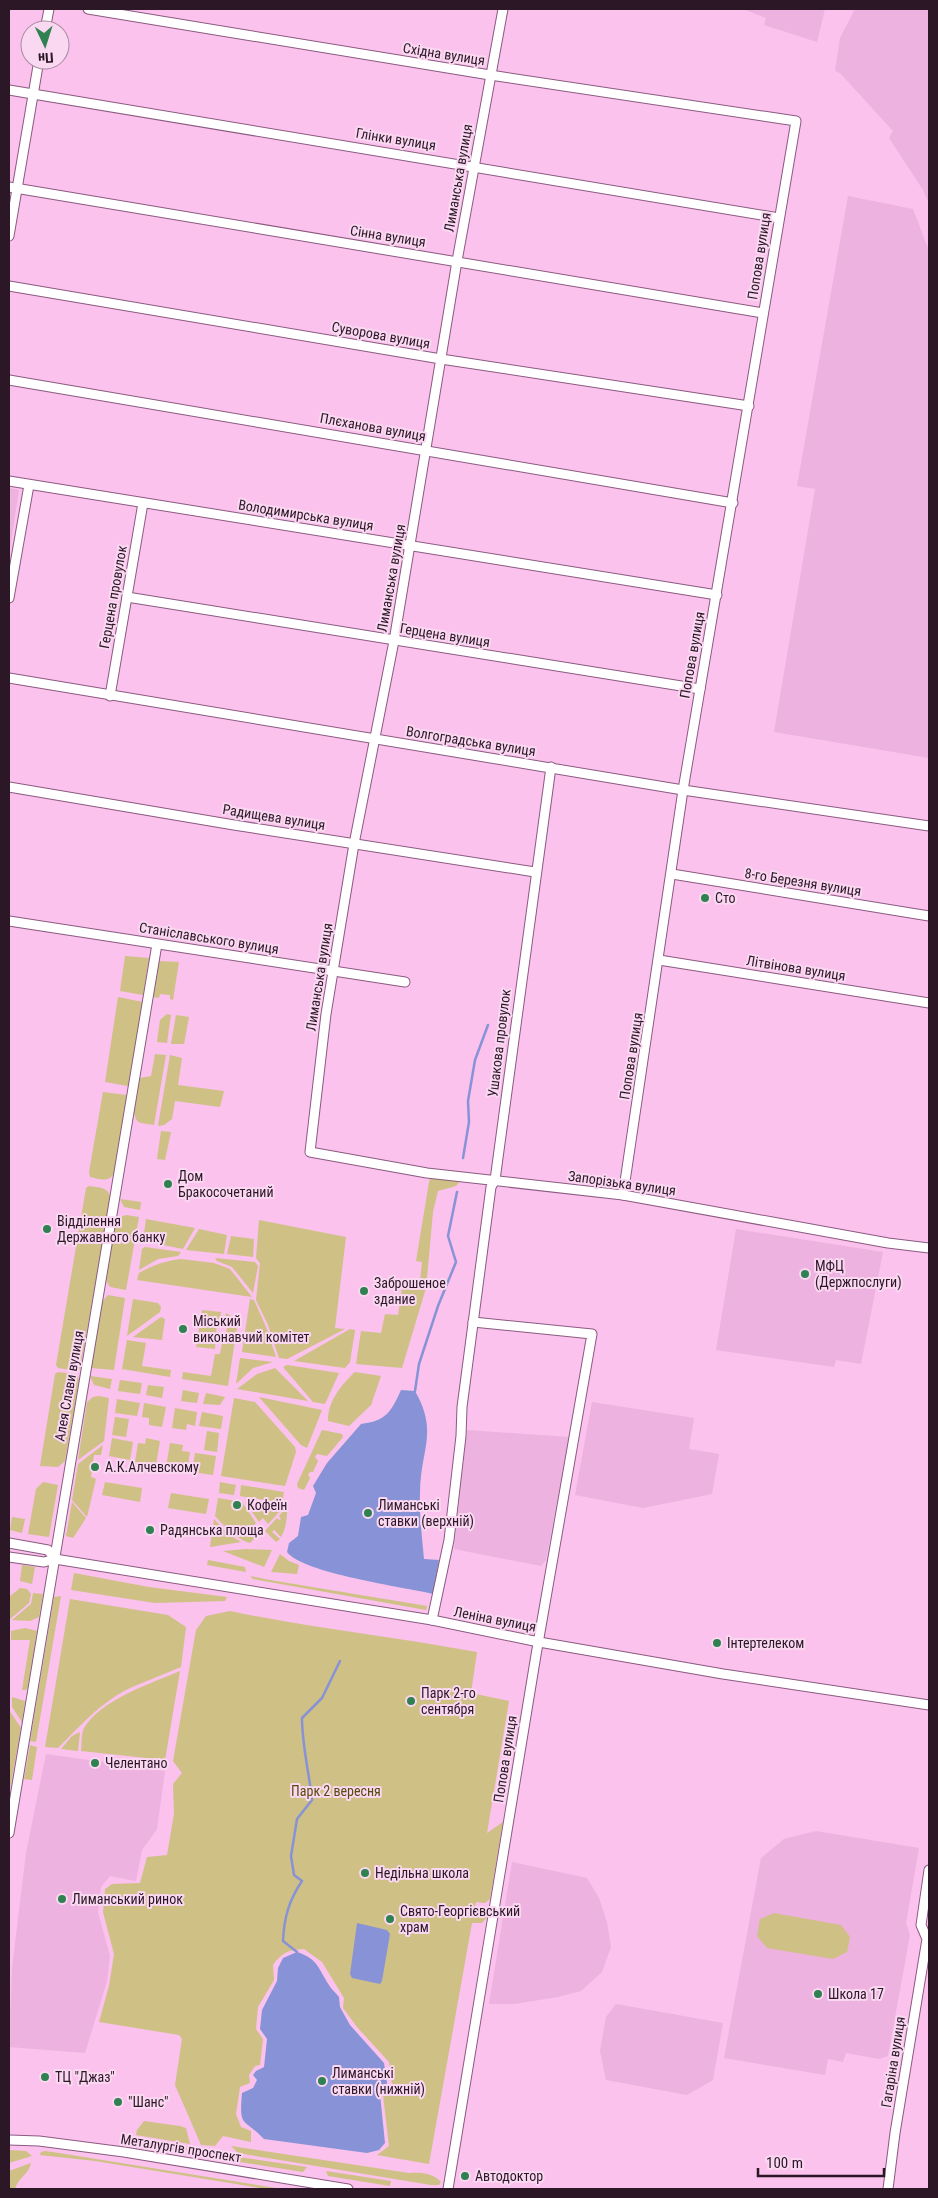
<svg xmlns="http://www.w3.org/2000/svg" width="938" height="2198" viewBox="0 0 938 2198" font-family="'Roboto Condensed',sans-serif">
	<rect width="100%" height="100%" fill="#fac2ec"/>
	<g fill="#edb2df">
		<polygon points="743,9 825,9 817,42 764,25 766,18"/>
		<polygon points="855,9 929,9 929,204 923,190 889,138 893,131 840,73 835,71 840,38"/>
		<polygon points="848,196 913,209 929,251 929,758 774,732 815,489 797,486"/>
		<polygon points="9,488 19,490 9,555"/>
		<polygon points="736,1229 883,1252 861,1364 836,1360 834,1367 716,1350"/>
		<polygon points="592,1402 694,1418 689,1449 719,1454 712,1494 643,1508 575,1495"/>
		<polygon points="467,1430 569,1437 546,1560 541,1566 454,1549"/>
		<polygon points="46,1754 165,1771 157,1829 142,1850 136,1881 110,1876 101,1887 98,1912 110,1956 107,1981 85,2053 9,2047 12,1968 26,1853"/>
		<polygon points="816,1831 919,1848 906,1923 910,1935 888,2056 879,2059 846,2053 843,2062 828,2059 825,2075 724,2058 761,1858 784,1839"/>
		<polygon points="512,1862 587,1878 599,1898 607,1922 611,1947 602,1972 581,1991 558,1997 514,2004 489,2004"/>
		<polygon points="616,2004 723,2023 713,2080 687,2095 606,2080 600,2051 606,2017"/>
	</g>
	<g fill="#cfc085">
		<polygon points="125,956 149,958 143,995 120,991"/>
		<polygon points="159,961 179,962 173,1000 170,999 170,995 160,994 159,998 154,997 153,993"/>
		<polygon points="118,997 143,1002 128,1086 105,1082"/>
		<polygon points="167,1014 171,1015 167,1043 157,1042 160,1020"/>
		<polygon points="176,1015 189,1017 184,1044 171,1044"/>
		<polygon points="155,1054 166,1055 154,1125 141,1123 137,1121 133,1111 140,1078 151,1076"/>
		<polygon points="170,1055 182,1058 178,1085 224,1091 220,1107 175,1101 172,1119 164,1125 158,1126"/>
		<path d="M103 1092 127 1095 114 1173C109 1183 99 1179 90 1177L89 1172Z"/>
		<polygon points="161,1131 171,1132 165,1160 157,1159"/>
		<polygon points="434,1178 460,1181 456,1186 438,1191 433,1212 426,1288 402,1368 356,1364 361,1331 381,1333 385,1314 398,1315 402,1288 419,1290 422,1262 416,1261 429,1182 430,1179"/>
		<path d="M89 1186C99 1188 107 1186 111 1198L80 1369 77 1371 58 1368 56 1365 86 1188Z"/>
		<polygon points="120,1199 141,1202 140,1210 124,1207"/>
		<polygon points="126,1215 139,1217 126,1290 110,1287 105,1279 115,1223 120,1217"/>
		<polygon points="146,1219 195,1228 183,1249 143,1241"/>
		<polygon points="259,1220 346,1237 335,1328 345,1329 287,1359 279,1358 268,1325 256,1300 260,1263 256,1258"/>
		<polygon points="199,1229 227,1235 224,1254 186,1250"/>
		<polygon points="231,1236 254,1239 253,1257 227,1254"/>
		<polygon points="145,1247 181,1252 178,1256 158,1259 139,1270 142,1249"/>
		<polygon points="215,1258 255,1262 258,1266 253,1293 232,1267 217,1261"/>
		<path d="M181 1259 214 1263 230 1269 252 1297 137 1280 139 1273C153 1265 165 1261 181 1259Z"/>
		<polygon points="108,1295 125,1298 114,1370 91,1368 102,1302"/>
		<polygon points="133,1299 158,1303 161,1307 160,1312 127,1336"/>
		<polygon points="250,1299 254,1300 266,1327 276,1357 242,1352"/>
		<polygon points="202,1310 221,1312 220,1319 217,1320 215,1349 196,1347"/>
		<polygon points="226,1313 234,1318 237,1327 228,1386 182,1379 183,1372 211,1376 215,1354 220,1354 223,1338 225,1338 228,1323 225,1321"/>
		<polygon points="161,1317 165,1319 162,1340 133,1337"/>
		<polygon points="350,1329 355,1330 350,1362 345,1368 294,1361"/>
		<polygon points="127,1340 146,1343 142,1366 171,1370 170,1377 122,1369"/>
		<polygon points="240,1358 273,1362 253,1368 236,1384"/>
		<polygon points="287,1365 339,1373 325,1404 313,1402 283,1367"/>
		<polygon points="275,1368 308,1401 237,1389 257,1374"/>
		<polygon points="58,1372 74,1374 78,1376 79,1380 65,1461 58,1467 40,1466 55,1374"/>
		<path d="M355 1372 381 1376 371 1405 349 1426 328 1421C327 1402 342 1384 355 1372Z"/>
		<polygon points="90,1376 112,1379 110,1389 94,1385"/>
		<polygon points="120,1380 142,1383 140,1394 118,1391"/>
		<polygon points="148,1385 164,1387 162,1398 146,1395"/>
		<polygon points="183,1390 199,1393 197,1403 181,1401"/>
		<polygon points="206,1393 225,1397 220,1405 203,1404"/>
		<polygon points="99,1396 109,1398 104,1441 78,1460 87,1402 93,1397"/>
		<polygon points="259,1397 322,1410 307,1448 301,1445"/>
		<polygon points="234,1398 255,1402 295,1447 296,1452 285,1486 221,1476"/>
		<polygon points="117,1399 140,1403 137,1416 115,1413"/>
		<polygon points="144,1403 166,1407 162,1427 149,1425 149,1418 142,1417"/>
		<polygon points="175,1408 197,1412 195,1426 187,1424 186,1430 172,1428"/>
		<polygon points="202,1412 223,1416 221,1429 199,1426"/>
		<polygon points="115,1417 129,1419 126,1437 112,1435"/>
		<polygon points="322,1430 342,1434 343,1437 327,1456 317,1454 315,1457 318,1461 313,1472 310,1472 308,1475 310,1478 304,1490 298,1488 297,1484"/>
		<polygon points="207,1431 219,1433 217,1452 204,1450"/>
		<polygon points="112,1438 133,1442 130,1460 109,1456"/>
		<polygon points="146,1438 160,1441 156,1465 135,1462 138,1443 145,1444"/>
		<polygon points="170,1443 183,1445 182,1451 190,1452 187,1471 166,1467"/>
		<polygon points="103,1445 101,1455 94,1455 91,1477 96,1479 87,1517 72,1500 78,1464"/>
		<polygon points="195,1453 216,1456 213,1475 192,1472"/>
		<polygon points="43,1482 58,1485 49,1537 28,1534 36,1489"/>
		<polygon points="105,1482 142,1488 140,1502 102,1495"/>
		<polygon points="220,1482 236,1485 234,1495 219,1493"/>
		<polygon points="241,1485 284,1492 282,1503 240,1496"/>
		<polygon points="171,1493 209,1499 206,1514 168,1508"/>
		<path d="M218 1498 242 1502 256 1523 253 1526 256 1529 259 1526 262 1531 250 1543C236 1539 225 1527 215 1516Z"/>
		<polygon points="72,1502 86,1518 73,1538 66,1536"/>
		<polygon points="245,1502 283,1508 268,1524 263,1518 259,1522"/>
		<path d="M285 1509H287C287 1519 286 1529 281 1537L274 1530 272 1532 280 1539 276 1542 265 1531 277 1518 279 1520 281 1519 279 1516Z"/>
		<polygon points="12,1517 25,1519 22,1533 10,1530"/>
		<polygon points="214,1519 228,1534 241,1542 210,1547"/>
		<polygon points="246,1549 272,1550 264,1567 223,1551"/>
		<polygon points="280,1554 289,1561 299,1565 297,1574 271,1572"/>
		<polygon points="208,1560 245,1567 246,1572 207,1565"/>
		<polygon points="22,1565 35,1567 32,1584 20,1581"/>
		<polygon points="74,1573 149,1587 227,1597 225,1601 155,1603 71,1590"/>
		<polygon points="250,1576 270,1580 427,1606 426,1610 253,1579"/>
		<polygon points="20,1588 27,1589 31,1594 29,1603 9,1620 9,1597"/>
		<polygon points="33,1593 43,1594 39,1617 30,1621 12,1620 31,1604"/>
		<polygon points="61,1596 36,1742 30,1741 54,1597"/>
		<path d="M70 1599 168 1615 186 1627 181 1667C164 1674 147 1681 130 1688 101 1702 80 1726 58 1748L45 1747Z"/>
		<path d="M230 1611C312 1628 395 1637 477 1652L471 1693 509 1701 487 1833 503 1822 490 1899 485 1903 476 1902 474 1911 483 1912 487 1917 482 1923H472L429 2164 377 2155 389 2146 383 2095 392 2084 389 2062 357 2027 343 2008 344 1998 322 1962 304 1949C289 1950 282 1952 273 1965L274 1980 258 2007 256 2029 263 2039 260 2065 255 2066 249 2075 250 2083 240 2087 236 2114 241 2127 251 2131V2142L223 2136 215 2146 201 2145 175 2085 182 2039 179 2035 99 2022 109 1986 114 1954 103 1912 105 1889 112 1884 140 1883 147 1857 167 1855 174 1814 173 1784 182 1773 173 1761 196 1630 206 1616Z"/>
		<polygon points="25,1628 37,1631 28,1687 26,1690 22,1690 30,1640 11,1640 11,1631"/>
		<path d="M180 1671 165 1760 81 1751C82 1744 81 1734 84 1728 102 1699 150 1684 180 1671Z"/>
		<polygon points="12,1697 25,1701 22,1722 12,1707"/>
		<polygon points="9,1710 21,1728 10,1789 9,1789"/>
		<polygon points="80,1732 78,1751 61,1749 72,1736"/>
		<polygon points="30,1745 37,1747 32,1780 24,1779"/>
		<polygon points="774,1913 841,1925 850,1937 847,1952 833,1959 767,1948 757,1936 760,1919"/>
		<polygon points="144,2121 180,2126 186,2128 190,2144 136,2135 137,2130"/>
		<polygon points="137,2140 189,2148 182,2152 142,2145"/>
		<path d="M231 2146 409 2173C421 2172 433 2173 441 2182L439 2185H431L238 2153Z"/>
		<polygon points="9,2150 26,2151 32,2156 9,2163"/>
		<polygon points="45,2151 59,2153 282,2189 267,2189 95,2161 40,2155 41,2152"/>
		<polygon points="232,2156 307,2167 303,2172 233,2161"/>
		<path d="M31 2163C29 2174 18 2178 15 2189H9V2171Z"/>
		<polygon points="326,2171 391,2181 390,2186 328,2176"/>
	</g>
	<g fill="#8793d6">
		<path d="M401 1390 415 1391C439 1433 420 1450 420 1493 419 1514 422 1537 424 1559L439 1560 433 1594C404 1587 302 1573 287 1552L289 1543 298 1536 301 1517 308 1515 316 1493 313 1486 327 1463 361 1424C386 1421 391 1412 401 1390Z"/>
		<polygon points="357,1923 387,1930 390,1934 382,1981 380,1984 352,1978 350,1974"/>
		<path d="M297 1952C318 1959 318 1968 329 1985 331 1989 336 1993 339 1997L340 2007 350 2025 384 2063 387 2083 380 2094 385 2143 379 2150 367 2153 264 2139C243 2117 239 2129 242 2093L253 2088 257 2080 253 2075 256 2071 264 2067 267 2039 260 2029 262 2010 277 1981 278 1968 283 1958Z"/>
	</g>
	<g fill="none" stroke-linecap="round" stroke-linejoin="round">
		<g stroke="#8793d6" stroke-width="2.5">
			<polyline points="463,1158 469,1122 468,1101 475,1060 488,1025"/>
			<polyline points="415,1391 419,1364 438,1306 456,1262 448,1236 457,1192"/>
			<path d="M297 1952 283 1941C284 1918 289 1900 302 1881L294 1875 291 1856 297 1819 312 1800C309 1772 302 1745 302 1718L322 1698 340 1661"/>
		</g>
		<g stroke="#8b5a80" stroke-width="11">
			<g id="minor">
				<polyline points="88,9 490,75 796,121 683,790 623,1195"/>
				<polyline points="503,9 457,261 394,641 354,844 326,1014 310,1152 427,1173 623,1195 888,1243 929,1248"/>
				<polyline points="45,30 49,9"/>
				<polyline points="9,90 779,218"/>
				<polyline points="9,187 763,313"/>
				<polyline points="9,236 39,60"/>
				<polyline points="9,286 441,359 749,406"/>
				<polyline points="9,380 733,503"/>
				<polyline points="9,481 717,595"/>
				<polyline points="127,597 700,689"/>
				<polyline points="9,598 29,485"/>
				<polyline points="9,678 683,790 929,826"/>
				<polyline points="110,696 143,503"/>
				<polyline points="9,787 234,825 535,872"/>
				<polyline points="672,874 929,916"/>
				<polyline points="9,921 405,982"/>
				<polyline points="659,960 929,1003"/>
				<polyline points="9,1543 48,1550 55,1559"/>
				<polyline points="9,1557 44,1562 55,1559 432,1620 539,1642 723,1674 929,1705"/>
				<polyline points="432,1620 449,1540 461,1436 462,1407 491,1187 495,1180 551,767"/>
				<polyline points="9,1833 157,944"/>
				<polyline points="9,2140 39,2141 124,2152 348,2189"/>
				<polyline points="448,2189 536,1655 592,1334 473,1322"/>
				<polyline points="888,2189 895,2133 927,1939 921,1925 929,1870"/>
			</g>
		</g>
		<use href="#minor" stroke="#fff" stroke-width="9"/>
	</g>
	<g fill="#2f8152" stroke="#fad8f1" stroke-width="2">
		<circle cx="705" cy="898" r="5"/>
		<circle cx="168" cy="1184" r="5"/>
		<circle cx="47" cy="1229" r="5"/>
		<circle cx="805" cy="1274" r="5"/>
		<circle cx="364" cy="1291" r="5"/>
		<circle cx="183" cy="1329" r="5"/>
		<circle cx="95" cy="1467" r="5"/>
		<circle cx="237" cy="1505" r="5"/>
		<circle cx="368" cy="1513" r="5"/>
		<circle cx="150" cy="1530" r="5"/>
		<circle cx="717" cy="1643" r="5"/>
		<circle cx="411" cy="1701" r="5"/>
		<circle cx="95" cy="1763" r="5"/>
		<circle cx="365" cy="1873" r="5"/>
		<circle cx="62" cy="1899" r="5"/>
		<circle cx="390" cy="1919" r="5"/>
		<circle cx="818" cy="1994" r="5"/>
		<circle cx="45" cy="2077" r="5"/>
		<circle cx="322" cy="2081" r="5"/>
		<circle cx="118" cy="2102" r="5"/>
		<circle cx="465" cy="2176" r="5"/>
	</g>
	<g text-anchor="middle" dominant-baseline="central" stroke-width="4" stroke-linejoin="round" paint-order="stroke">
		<g font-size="14" fill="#2b1726" stroke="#fad8f1">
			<text transform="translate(444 54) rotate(9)">Східна вулиця</text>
			<text transform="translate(396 139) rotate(9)">Глінки вулиця</text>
			<text transform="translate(458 178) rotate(-80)">Лиманська вулиця</text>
			<text transform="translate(388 236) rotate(9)">Сінна вулиця</text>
			<text transform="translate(759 256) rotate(-81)">Попова вулиця</text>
			<text transform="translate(381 335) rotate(10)">Суворова вулиця</text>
			<text transform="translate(373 427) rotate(10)">Плєханова вулиця</text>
			<text transform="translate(306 515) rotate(9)">Володимирська вулиця</text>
			<text transform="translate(391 578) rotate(-80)">Лиманська вулиця</text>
			<text transform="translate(113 597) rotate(-80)">Герцена провулок</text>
			<text transform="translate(445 635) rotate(9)">Герцена вулиця</text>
			<text transform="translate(692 655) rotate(-80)">Попова вулиця</text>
			<text transform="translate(471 741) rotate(9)">Волгоградська вулиця</text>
			<text transform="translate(274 817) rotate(9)">Радищева вулиця</text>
			<text transform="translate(803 882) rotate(9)">8-го Березня вулиця</text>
			<text transform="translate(209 938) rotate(9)">Станіславського вулиця</text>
			<text transform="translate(796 968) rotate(9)">Літвінова вулиця</text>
			<text transform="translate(319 977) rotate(-81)">Лиманська вулиця</text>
			<text transform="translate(499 1043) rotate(-83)">Ушакова провулок</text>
			<text transform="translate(631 1056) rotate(-81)">Попова вулиця</text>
			<text transform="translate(622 1183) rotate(8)">Запорізька вулиця</text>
			<text transform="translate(69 1386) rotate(-80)">Алея Слави вулиця</text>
			<text transform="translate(495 1619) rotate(11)">Леніна вулиця</text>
			<text transform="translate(505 1759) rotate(-81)">Попова вулиця</text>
			<text transform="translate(893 2062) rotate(-81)">Гагаріна вулиця</text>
			<text transform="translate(181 2148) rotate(9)">Металургів проспект</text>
		</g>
		<g font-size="14" fill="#2b1726" stroke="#fad8f1" text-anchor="start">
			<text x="715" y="898">Сто</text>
			<text x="178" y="1176">Дом<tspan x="178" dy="16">Бракосочетаний</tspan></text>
			<text x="57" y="1221">Відділення<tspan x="57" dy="16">Державного банку</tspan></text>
			<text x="815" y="1266">МФЦ<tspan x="815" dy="16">(Держпослуги)</tspan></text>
			<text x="374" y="1283">Заброшеное<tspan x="374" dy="16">здание</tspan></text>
			<text x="193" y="1321">Міський<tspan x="193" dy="16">виконавчий комітет</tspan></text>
			<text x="105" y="1467">А.К.Алчевскому</text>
			<text x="247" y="1505">Кофеїн</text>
			<text x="378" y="1505">Лиманські<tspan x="378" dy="16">ставки (верхній)</tspan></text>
			<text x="160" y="1530">Радянська площа</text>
			<text x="727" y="1643">Інтертелеком</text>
			<text x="421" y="1693">Парк 2-го<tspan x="421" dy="16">сентября</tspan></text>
			<text x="105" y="1763">Челентано</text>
			<text x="375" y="1873">Недільна школа</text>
			<text x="72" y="1899">Лиманський ринок</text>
			<text x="400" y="1911">Свято-Георгієвський<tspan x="400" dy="16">храм</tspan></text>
			<text x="828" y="1994">Школа 17</text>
			<text x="332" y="2073">Лиманські<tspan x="332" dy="16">ставки (нижній)</tspan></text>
			<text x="55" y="2077">ТЦ "Джаз"</text>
			<text x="128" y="2102">"Шанс"</text>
			<text x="475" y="2176">Автодоктор</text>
		</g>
		<g font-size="14" fill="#584a0d" stroke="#fad8f1">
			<text x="336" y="1791">Парк 2 вересня</text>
		</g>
	</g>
	<rect width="938" height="2198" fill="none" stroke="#2b1726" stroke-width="20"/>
	<g transform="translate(45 45) rotate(176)"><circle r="24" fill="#fad8f1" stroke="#a78ba0"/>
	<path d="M0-4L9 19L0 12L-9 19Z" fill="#2f8152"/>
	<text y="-8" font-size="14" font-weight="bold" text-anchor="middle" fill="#2b1726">Пн</text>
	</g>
	<path d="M758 2168v8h126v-8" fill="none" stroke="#2b1726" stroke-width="2.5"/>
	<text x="766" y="2168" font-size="15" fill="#2b1726" stroke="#fad8f1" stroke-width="4" paint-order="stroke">100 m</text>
</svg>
